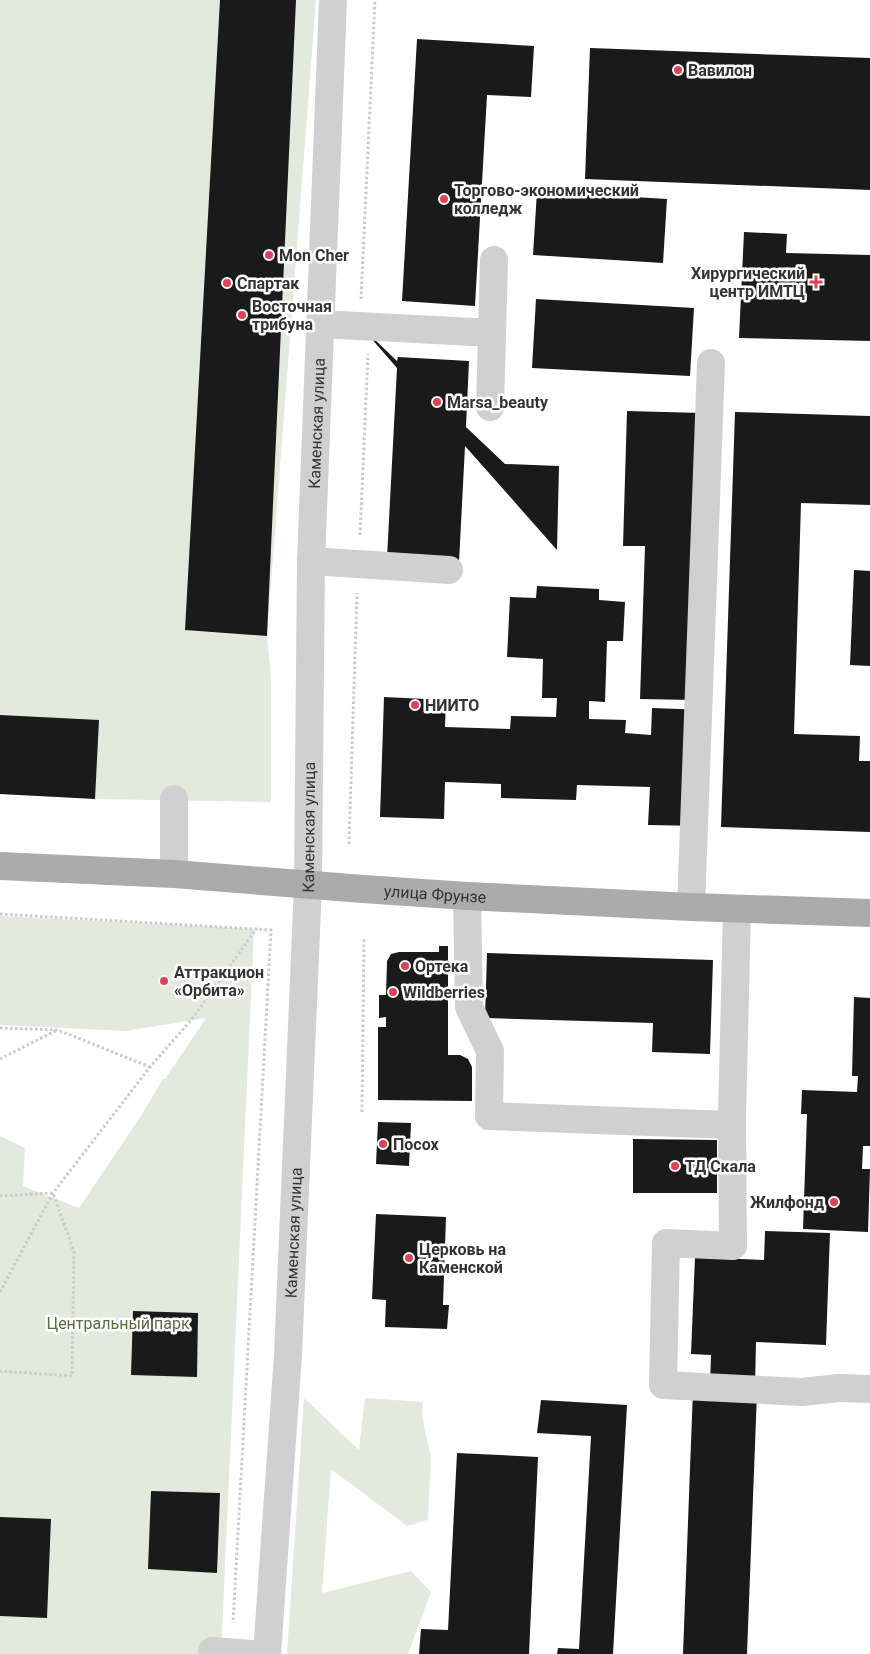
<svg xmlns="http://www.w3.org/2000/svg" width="870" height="1654" viewBox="0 0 870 1654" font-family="Roboto,sans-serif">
	<rect width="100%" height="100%" fill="#fff"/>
	<g fill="#e4e9dd">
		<polygon points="0,0 316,0 267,636 271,677 271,802 95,799 0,794"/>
		<polygon points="0,916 254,929 221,1654 0,1654 0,1136 25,1148 23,1186 79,1208 142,1114 163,1079 165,1079 206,1018 126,1031 0,1025"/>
		<polygon points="304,1398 359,1450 365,1398 423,1402 422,1412 425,1432 431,1458 428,1520 407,1526 331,1469 322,1593 411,1571 431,1592 408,1654 287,1654"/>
	</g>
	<g fill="#1a1a1a">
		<polygon points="220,0 296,0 267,636 185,630"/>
		<polygon points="417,39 534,46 531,97 487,95 475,306 402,301"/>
		<polygon points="590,48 870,58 870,190 585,179"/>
		<polygon points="537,191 667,199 663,263 533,255"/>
		<polygon points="744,232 787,234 786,253 870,255 870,341 739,338"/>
		<polygon points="536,299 694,308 690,376 532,368"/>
		<polygon points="371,336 397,361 398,357 469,361 466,427 505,464 559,466 557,550 465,446 459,562 387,558 397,368 370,337"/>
		<polygon points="627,411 702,413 693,700 640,699 645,546 623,546"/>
		<polygon points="735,412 870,416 870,505 801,503 794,734 860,736 859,761 870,761 870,832 721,827"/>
		<polygon points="854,570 870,571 870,666 850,665"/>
		<polygon points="537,586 599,589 599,600 625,602 623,641 607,641 605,702 589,701 589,719 626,720 625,733 651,735 652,708 706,710 702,826 648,825 650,787 577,785 576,800 501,798 501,784 445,782 444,819 380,817 384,697 446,700 445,727 510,729 511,716 556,717 557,698 542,698 543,659 507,657 510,597 536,598"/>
		<polygon points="0,715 99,720 95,799 0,794"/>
		<polygon points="439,946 448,946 448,1055 460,1055 468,1059 472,1067 472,1101 378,1100 378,1027 386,1027 386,1017 379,1018 379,995 386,995 387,961 391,954 399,952 439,952"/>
		<polygon points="487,953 713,960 710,1054 652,1052 653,1023 485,1018"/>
		<polygon points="854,997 870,998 870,1146 863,1146 862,1169 870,1169 868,1232 803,1229 807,1114 801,1114 802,1090 857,1092 858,1076 852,1076"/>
		<polygon points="378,1122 411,1123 409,1166 376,1164"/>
		<polygon points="633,1139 717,1140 717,1193 633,1193"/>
		<polygon points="376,1214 446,1217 443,1305 449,1305 447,1329 385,1327 386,1300 372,1299"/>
		<polygon points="765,1231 830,1233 826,1345 756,1342 755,1387 710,1385 711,1355 691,1354 695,1257 764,1260"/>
		<polygon points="133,1311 198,1313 197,1377 131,1375"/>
		<polygon points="693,1390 757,1393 747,1654 683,1654"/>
		<polygon points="541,1400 627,1405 613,1654 557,1654 558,1648 579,1649 591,1436 537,1433"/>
		<polygon points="457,1453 538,1457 529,1654 419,1654 421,1629 448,1630"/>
		<polygon points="151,1491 220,1493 217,1573 148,1569"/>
		<polygon points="0,1517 51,1519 47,1618 0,1616"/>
	</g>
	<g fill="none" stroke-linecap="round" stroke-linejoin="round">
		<g stroke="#cacaca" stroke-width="3" stroke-dasharray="2.5 2.5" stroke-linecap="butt">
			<polyline points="361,299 375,0"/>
			<polyline points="360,535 368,354"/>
			<polyline points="349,844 357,593"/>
			<polyline points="0,914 271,930 233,1623"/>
			<polyline points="0,1028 58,1030 150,1067"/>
			<polyline points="0,1059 57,1030"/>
			<polyline points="362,1112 364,939"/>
			<polyline points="0,1196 53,1193 74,1252 72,1376 0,1371"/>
			<polyline points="0,1292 53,1193 150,1067 192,1019 257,928"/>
		</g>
		<g stroke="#d0d0d0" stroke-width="28">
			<polyline points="320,324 492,333"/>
			<polyline points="490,407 494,260"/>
			<polyline points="311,561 449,570"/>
			<polyline points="174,799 174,874"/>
			<polyline points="467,896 469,1007 490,1051 489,1116 730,1125 732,1118 737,909"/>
			<polyline points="691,907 711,363"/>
			<polyline points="732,1118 733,1246 666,1243 663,1385 802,1392 839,1388 870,1389"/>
			<polyline points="212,1651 252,1654"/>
			<path id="s1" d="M267 1654 288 1355 308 885 311 561 333 0"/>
		</g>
		<path stroke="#ababab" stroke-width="28" id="s2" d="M0 866 174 874 363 889 467 896 691 907 870 913"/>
	</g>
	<g fill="#dc4357" stroke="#fff" stroke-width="2">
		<circle cx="678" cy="70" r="5"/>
		<circle cx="444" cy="199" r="5"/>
		<circle cx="269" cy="255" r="5"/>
		<path d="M813.5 274.5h5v5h5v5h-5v5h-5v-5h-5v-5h5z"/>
		<circle cx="227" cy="283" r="5"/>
		<circle cx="242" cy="315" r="5"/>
		<circle cx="437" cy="402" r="5"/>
		<circle cx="415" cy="705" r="5"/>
		<circle cx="405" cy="966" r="5"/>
		<circle cx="164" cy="981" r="5"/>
		<circle cx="393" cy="992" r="5"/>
		<circle cx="383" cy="1144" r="5"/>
		<circle cx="675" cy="1166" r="5"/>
		<circle cx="834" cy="1202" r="5"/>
		<circle cx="409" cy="1258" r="5"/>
	</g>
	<g text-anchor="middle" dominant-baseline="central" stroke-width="5" stroke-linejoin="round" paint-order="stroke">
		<g font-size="16" font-weight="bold" fill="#333" stroke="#fff" text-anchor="start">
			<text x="688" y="70">Вавилон</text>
			<text x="454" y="190">Торгово-экономический<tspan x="454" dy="18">колледж</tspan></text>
			<text x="279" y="255">Mon Cher</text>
			<text x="805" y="273" text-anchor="end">Хирургический<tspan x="805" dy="18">центр ИМТЦ</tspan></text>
			<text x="237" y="283">Спартак</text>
			<text x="252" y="306">Восточная<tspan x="252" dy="18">трибуна</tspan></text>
			<text x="447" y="402">Marsa_beauty</text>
			<text x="425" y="705">НИИТО</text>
			<text x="415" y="966">Ортека</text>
			<text x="174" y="972">Аттракцион<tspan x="174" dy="18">«Орбита»</tspan></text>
			<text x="403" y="992">Wildberries</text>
			<text x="393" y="1144">Посох</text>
			<text x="685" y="1166">ТД Скала</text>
			<text x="824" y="1202" text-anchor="end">Жилфонд</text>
			<text x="419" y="1249">Церковь на<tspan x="419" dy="18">Каменской</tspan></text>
		</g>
		<g font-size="16" fill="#333" stroke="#fff">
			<text stroke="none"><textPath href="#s1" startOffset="1232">Каменская улица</textPath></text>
			<text stroke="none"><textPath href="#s1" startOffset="828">Каменская улица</textPath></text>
			<text stroke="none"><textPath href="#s2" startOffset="436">улица Фрунзе</textPath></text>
			<text stroke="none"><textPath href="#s1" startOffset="422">Каменская улица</textPath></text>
		</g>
		<g font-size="16" fill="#586d42" stroke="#fff">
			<text x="118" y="1323">Центральный парк</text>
		</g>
	</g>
</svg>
